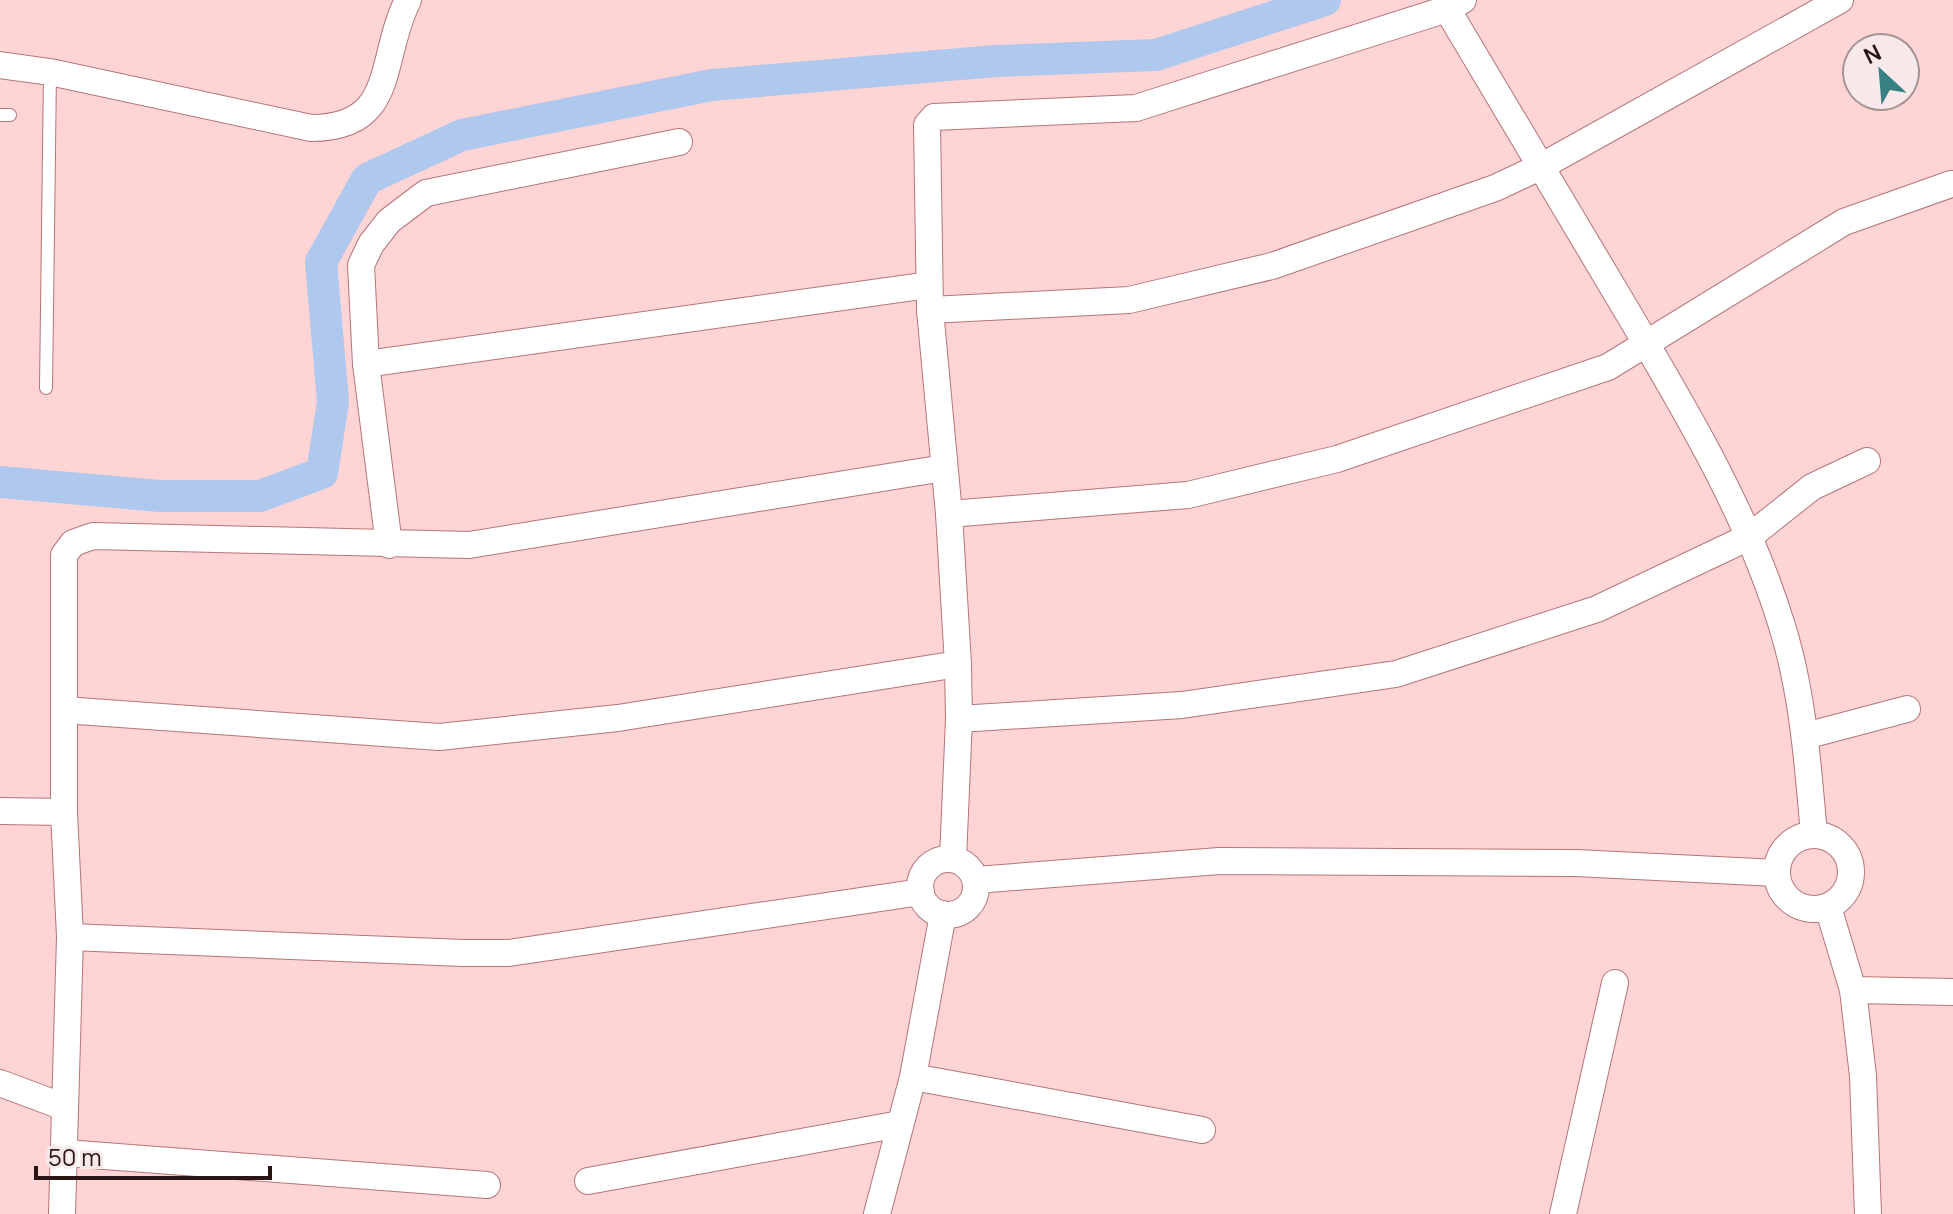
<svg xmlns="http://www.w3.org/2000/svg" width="1953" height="1214" viewBox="0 0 1953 1214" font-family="Manrope,sans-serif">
	<rect width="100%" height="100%" fill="#fed4d4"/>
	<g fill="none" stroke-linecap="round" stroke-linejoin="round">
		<polyline stroke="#afc8ed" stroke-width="32" points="0,482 160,496 260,496 322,473 333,402 321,262 367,179 462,135 712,85 996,61 1156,55 1325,0"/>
		<g stroke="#b47677" stroke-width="14">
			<g id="lane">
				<polyline points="0,115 10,115"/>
				<polyline points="46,388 50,72"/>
			</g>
		</g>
		<g stroke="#b47677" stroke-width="28">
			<g id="street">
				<path d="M1447 9C1507 109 1567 210 1627 311 1686 411 1748 514 1782 626 1803 693 1808 766 1814 835"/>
				<path d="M0 65 50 72 311 128C398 128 378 59 408 0"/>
				<polyline points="930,310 1129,300 1272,266 1495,188 1542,166 1840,0"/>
				<polyline points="366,364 929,285"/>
				<polyline points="949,514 1188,495 1337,459 1608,367 1844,222 1951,184"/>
				<polyline points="389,545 366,364 361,265 371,244 389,221 426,193 679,142"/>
				<polyline points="64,710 439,737 618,718 958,664"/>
				<polyline points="959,719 1182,705 1396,674 1597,609 1749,537 1812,487 1867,461"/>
				<polyline points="1805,736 1907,709"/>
				<polyline points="0,811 64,812"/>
				<circle cx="1814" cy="872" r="37"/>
				<polyline points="953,859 959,719 958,664 949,514 930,310 927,125 934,117 1136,108 1447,9 1463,0"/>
				<circle cx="948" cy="887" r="28"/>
				<polyline points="976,880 1219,861 1576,863 1777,873"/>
				<polyline points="1828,907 1853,990 1863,1076 1868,1214"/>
				<polyline points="70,937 463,953 509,953 921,892"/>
				<polyline points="1853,990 1953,992"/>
				<polyline points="913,1077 1202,1130"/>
				<polyline points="0,1083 64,1107"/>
				<polyline points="65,1153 487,1185"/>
				<polyline points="588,1181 900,1124"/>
				<polyline points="62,1214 70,937 64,812 64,555 73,543 93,536 469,545 944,468"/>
				<polyline points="877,1214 913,1077 943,914"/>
				<polyline points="1563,1214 1615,983"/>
			</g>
		</g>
		<use href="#lane" stroke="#fff" stroke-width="12"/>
		<use href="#street" stroke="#fff" stroke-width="26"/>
	</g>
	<g transform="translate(1881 72) rotate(334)"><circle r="38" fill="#f7e9e9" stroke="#a59494" stroke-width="2"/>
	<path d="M0-6L14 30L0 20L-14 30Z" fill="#388183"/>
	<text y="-12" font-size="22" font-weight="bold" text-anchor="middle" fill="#2b1414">N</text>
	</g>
	<path d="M36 1166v12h234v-12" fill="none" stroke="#2b1414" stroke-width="4"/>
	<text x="48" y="1166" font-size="24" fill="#2b1414" stroke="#f7e9e9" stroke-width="6" paint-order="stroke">50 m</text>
</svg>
